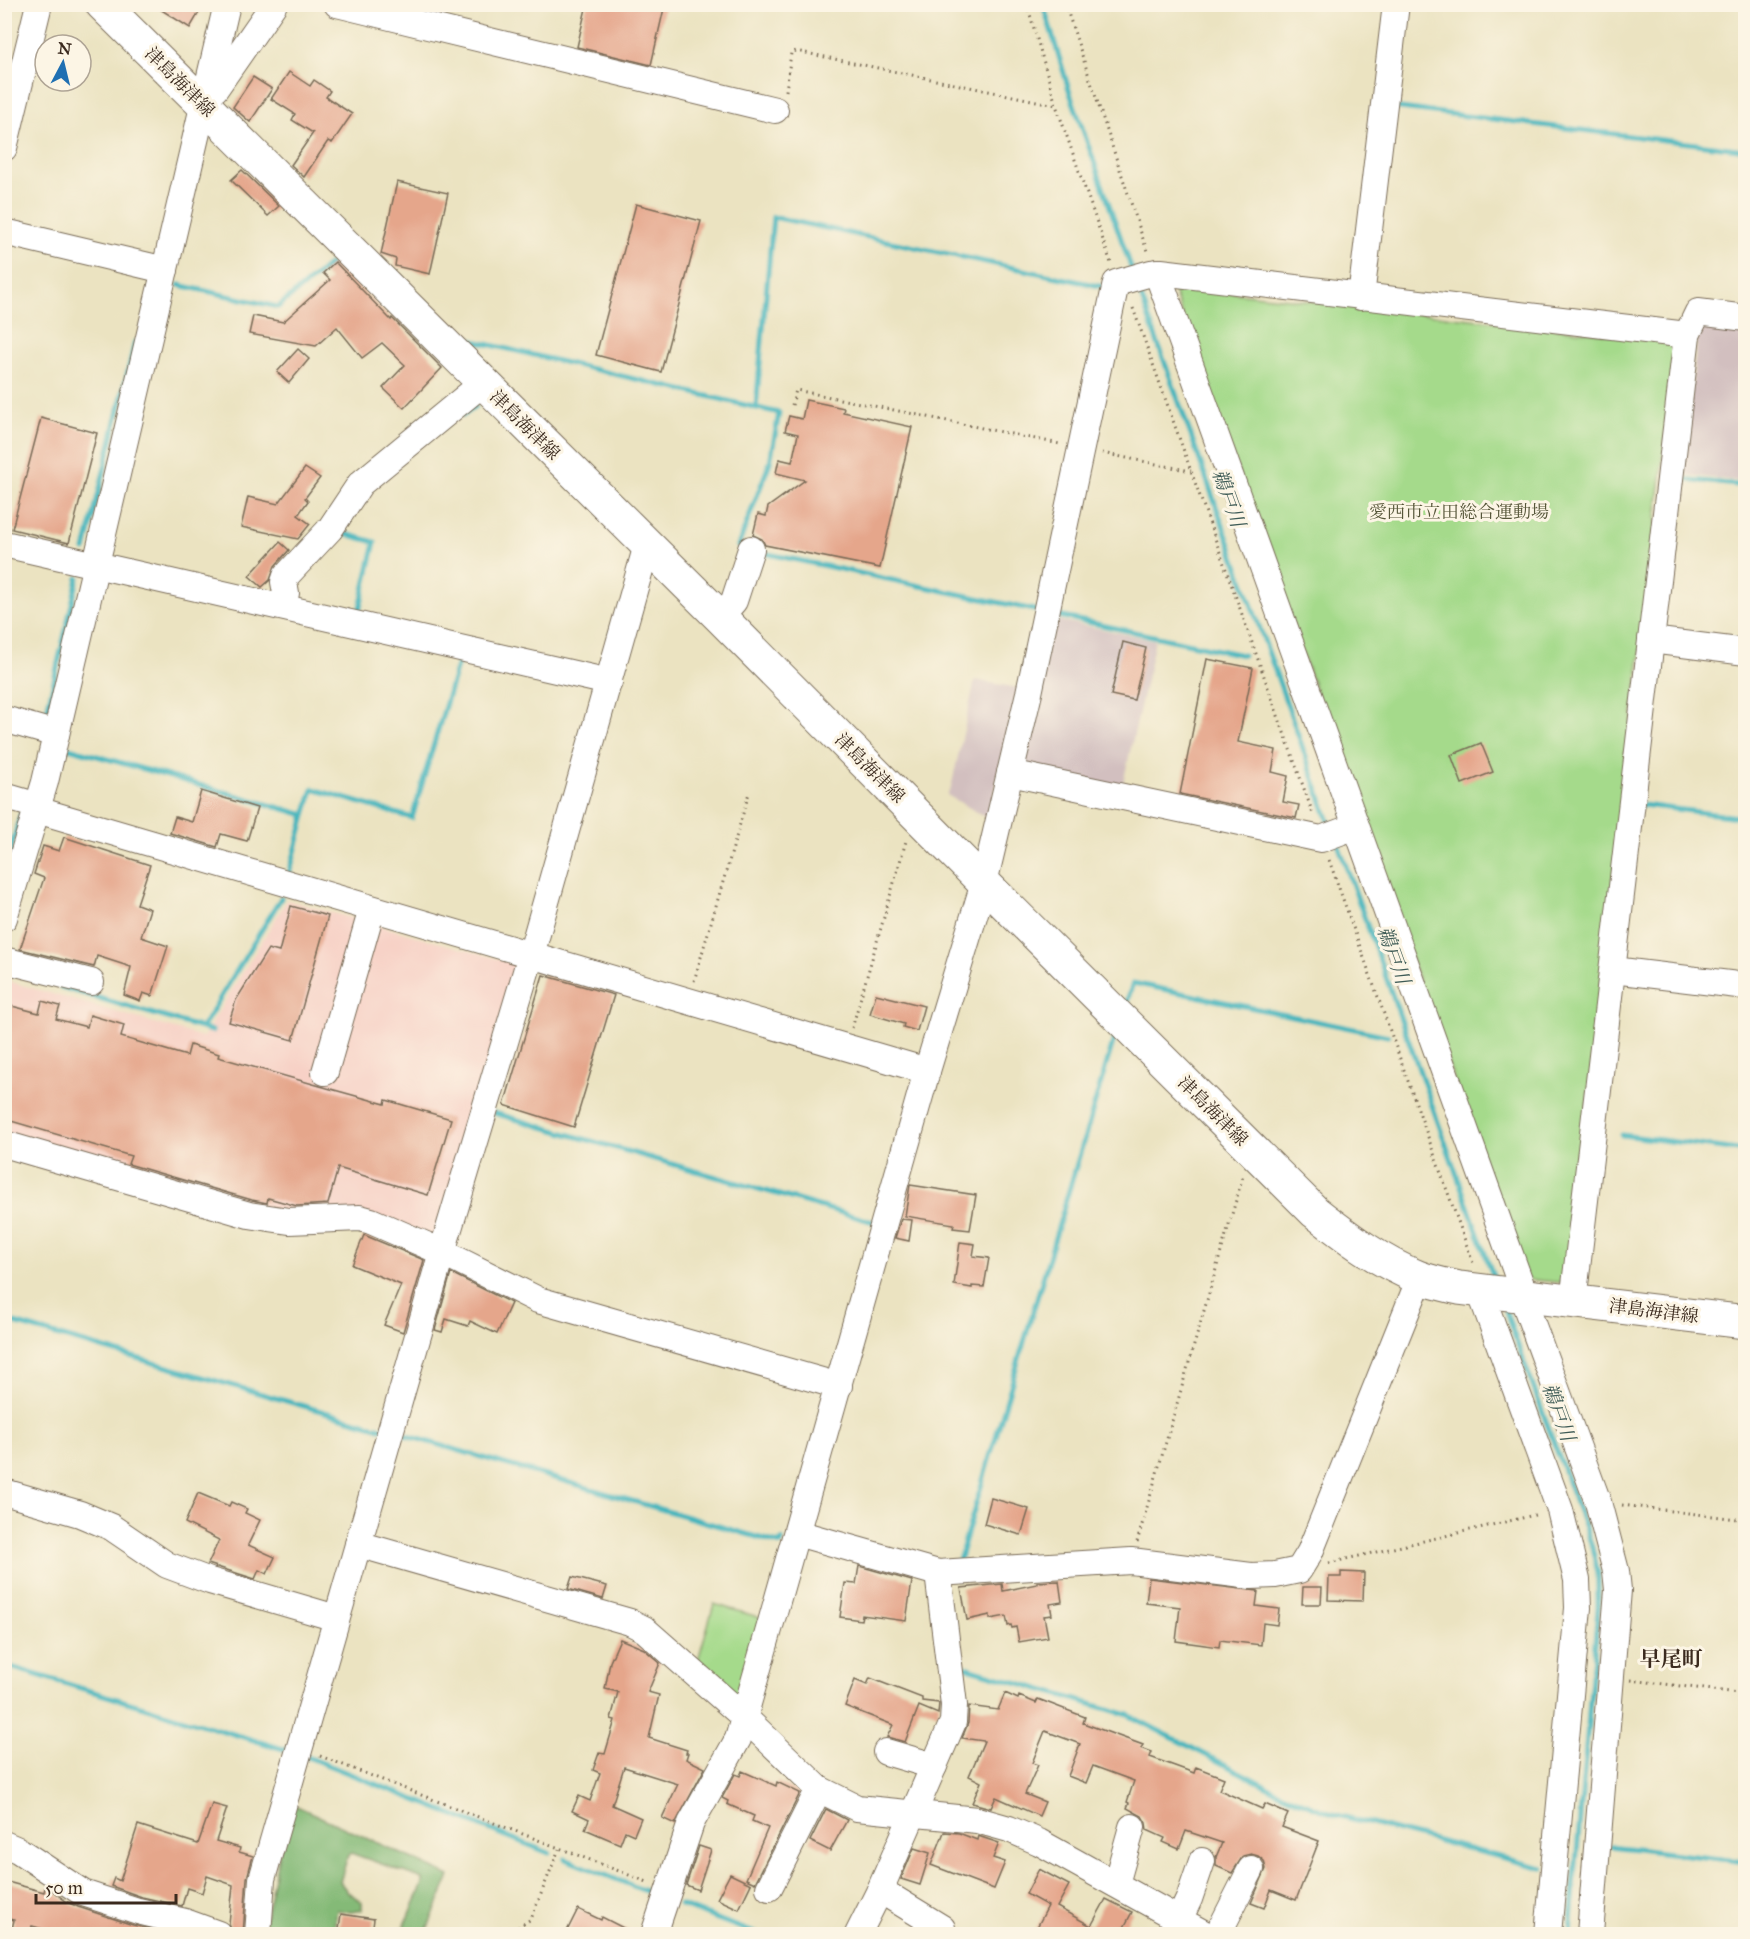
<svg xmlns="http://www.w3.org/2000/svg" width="1750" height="1939" viewBox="0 0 1750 1939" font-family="'IM FELL Great Primer','Noto Serif JP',serif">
	<rect width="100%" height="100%" fill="#fcf5e5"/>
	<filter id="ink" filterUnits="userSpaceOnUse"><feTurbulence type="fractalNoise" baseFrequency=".0167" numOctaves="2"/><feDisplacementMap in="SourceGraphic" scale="12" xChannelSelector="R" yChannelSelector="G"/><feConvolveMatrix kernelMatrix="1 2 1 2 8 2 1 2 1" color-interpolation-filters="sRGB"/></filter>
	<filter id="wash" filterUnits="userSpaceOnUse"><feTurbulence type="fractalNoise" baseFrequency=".008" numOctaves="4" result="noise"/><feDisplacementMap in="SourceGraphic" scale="24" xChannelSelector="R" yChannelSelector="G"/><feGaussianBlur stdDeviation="1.35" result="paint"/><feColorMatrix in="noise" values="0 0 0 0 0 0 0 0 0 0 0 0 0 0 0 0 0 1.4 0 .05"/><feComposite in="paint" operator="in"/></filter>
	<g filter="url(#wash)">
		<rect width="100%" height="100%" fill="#ebe3c1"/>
		<polygon fill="#f7d1c6" points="287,900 516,964 437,1244 290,1217 5,1139 4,980 203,1037"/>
		<g fill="#d2bfbf">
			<polygon points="1745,320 1745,482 1681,474 1698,333 1704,321"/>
			<polygon points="1052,619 1155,640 1121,792 1018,770"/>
			<polygon points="975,680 1018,688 989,819 947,795 951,788"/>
		</g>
		<g fill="#a5da8b" stroke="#708254" stroke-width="1.5">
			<polygon points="1172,286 1670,341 1676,349 1566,1283 1525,1279"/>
			<polygon points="714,1604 765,1619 738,1706 696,1667"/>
		</g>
		<polygon fill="#84ba77" stroke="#60724a" stroke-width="1.5" points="290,1803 450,1876 425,1934 401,1934 423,1884 423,1879 351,1853 348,1855 340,1882 347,1891 362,1902 362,1910 352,1912 337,1910 333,1934 302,1934 263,1929"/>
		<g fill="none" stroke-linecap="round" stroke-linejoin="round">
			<g stroke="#45b5bd" stroke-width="5">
				<polyline points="1043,4 1070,93 1132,270"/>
				<polyline points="1392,107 1746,150"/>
				<polyline points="179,285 278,307 330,264"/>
				<polyline points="1137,285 1331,827"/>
				<polyline points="457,337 779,413 770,462 738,546 742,547"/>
				<polyline points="756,408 773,217 1109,288"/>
				<polyline points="464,415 475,407"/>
				<polyline points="1682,479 1746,486"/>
				<polyline points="340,530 338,532 375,542 358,616"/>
				<polyline points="85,550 135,342"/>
				<polyline points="759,552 1039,611"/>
				<polyline points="1054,615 1243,655"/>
				<polyline points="44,723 78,578"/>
				<polyline points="69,748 305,815 313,789 412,818 459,659"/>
				<polyline points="1643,805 1746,818"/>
				<polyline points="1337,841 1495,1281"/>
				<polyline points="4,872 21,814"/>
				<polyline points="291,875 289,874 305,815"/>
				<polyline points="61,987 212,1031"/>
				<polyline points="1125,1007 1133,983 1388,1036"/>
				<polyline points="202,1028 281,898"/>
				<polyline points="494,1113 874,1222"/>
				<polyline points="1622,1135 1746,1151"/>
				<polyline points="1503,1304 1592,1547 1598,1573 1598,1608 1570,1934"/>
				<polyline points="4,1320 384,1429"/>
				<polyline points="398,1433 781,1544 782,1540"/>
				<polyline points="958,1564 1116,1032"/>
				<polyline points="4,1665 290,1751"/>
				<polyline points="958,1665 1128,1715 1282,1794 1329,1813 1543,1868"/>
				<polyline points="305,1756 549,1853"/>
				<polyline points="1611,1846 1746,1862"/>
				<polyline points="565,1859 658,1896"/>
				<polyline points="680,1905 757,1934"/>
			</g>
		</g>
		<g id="blocks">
			<g fill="#e5a68b">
				<polygon points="152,4 204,4 190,28"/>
				<polygon points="587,4 665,4 651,65 577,47"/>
				<polygon points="289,72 310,86 314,80 330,91 326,97 352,114 332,143 328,141 304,177 291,165 313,133 292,120 295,114 271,99"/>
				<polygon points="253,77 272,89 250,122 233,107"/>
				<polygon points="242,170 279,206 268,216 231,180"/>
				<polygon points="397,182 448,193 430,274 395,266 396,259 381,254"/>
				<polygon points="636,204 701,221 661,372 596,355"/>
				<polygon points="335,262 391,320 392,318 442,368 404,408 383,388 405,365 382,343 362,358 337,327 316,346 249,334 253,316 283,322 330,280 323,273"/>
				<polygon points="298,349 309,359 289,383 277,372"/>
				<polygon points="806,400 844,408 843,412 912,427 880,568 765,545 762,539 753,535 758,514 766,516 768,507 805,480 776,473 779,459 792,462 798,434 785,431 789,416 802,419"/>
				<polygon points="41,418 97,433 69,543 12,529"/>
				<polygon points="305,468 320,478 305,498 308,501 298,515 310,524 298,539 241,527 248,497 278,504"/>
				<polygon points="280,542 289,550 275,566 270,580 262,587 249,576"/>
				<polygon points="1123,642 1146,648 1134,700 1111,695"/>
				<polygon points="1207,659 1253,668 1238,742 1276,750 1272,772 1288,776 1283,802 1299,805 1296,818 1180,794"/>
				<polygon points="1481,743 1493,772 1462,784 1451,755"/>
				<polygon points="201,791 257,808 247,841 221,834 217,847 170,833 175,817 192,822"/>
				<polygon points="64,837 150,865 137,904 150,909 141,937 168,946 152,996 143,993 140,1001 124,995 131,967 97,956 94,967 20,949 44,878 34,874 43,846 59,851"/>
				<polygon points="291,906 328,916 293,1040 229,1022 236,1000 268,949 279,952"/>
				<polygon points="543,975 614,995 574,1127 504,1105"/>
				<polygon points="876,994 924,1006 917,1031 903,1027 904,1024 870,1014"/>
				<polygon points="42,1001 60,1006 56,1019 87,1027 90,1015 124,1025 121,1037 187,1056 190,1045 219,1054 218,1057 320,1086 385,1104 386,1100 451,1119 428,1195 338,1168 328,1204 297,1206 268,1198 267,1203 252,1200 128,1164 131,1156 4,1119 4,1004 39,1013"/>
				<polygon points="910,1185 976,1195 970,1230 953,1228 954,1224 905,1216"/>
				<polygon points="901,1219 912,1220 909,1241 895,1238"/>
				<polygon points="364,1235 424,1260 403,1332 384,1325 401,1285 352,1265"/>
				<polygon points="960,1242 975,1244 973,1256 989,1258 984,1287 972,1286 972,1288 954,1285"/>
				<polygon points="451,1273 511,1303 497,1334 470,1321 468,1326 446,1319 442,1332 435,1330"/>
				<polygon points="198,1493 229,1506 231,1502 247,1509 245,1513 260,1520 248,1545 275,1557 267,1574 259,1570 255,1579 208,1564 219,1540 185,1523"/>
				<polygon points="991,1498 1029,1509 1021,1535 984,1524"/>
				<polygon points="859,1566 912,1581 906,1621 862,1615 861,1620 840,1617 845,1583 856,1584"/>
				<polygon points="1341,1572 1364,1573 1363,1601 1328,1600 1329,1577 1341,1577"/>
				<polygon points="572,1577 607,1586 603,1599 568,1589"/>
				<polygon points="1149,1578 1258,1591 1256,1606 1279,1609 1277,1625 1263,1623 1261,1645 1220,1640 1219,1647 1176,1641 1180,1607 1146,1603"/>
				<polygon points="1059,1581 1062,1602 1050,1604 1052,1615 1044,1616 1048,1637 1019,1642 1016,1627 1012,1628 1011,1625 1008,1626 1006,1616 990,1619 990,1615 967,1620 961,1588 1002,1584 1003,1591 1037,1584 1037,1582"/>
				<polygon points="1303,1587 1322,1587 1321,1604 1302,1604"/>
				<polygon points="620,1639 644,1649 660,1663 648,1692 659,1695 649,1738 687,1750 686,1753 688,1753 686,1759 705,1768 675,1824 662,1818 678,1784 624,1767 612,1805 641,1818 634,1835 625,1831 620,1844 585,1829 589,1819 572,1811 579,1796 590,1801 600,1773 593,1770 599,1753 605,1754 615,1720 611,1719 618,1692 605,1689 610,1662"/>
				<polygon points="870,1678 922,1698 922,1701 939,1703 938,1714 919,1706 905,1742 887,1737 893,1725 845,1706 855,1680 867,1685"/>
				<polygon points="1005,1693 1018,1699 1019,1696 1036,1703 1038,1699 1085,1717 1083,1723 1143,1745 1141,1748 1152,1752 1150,1757 1194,1773 1196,1767 1224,1778 1219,1790 1224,1792 1262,1809 1265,1804 1288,1814 1282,1827 1319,1841 1296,1900 1271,1890 1264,1908 1251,1903 1266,1869 1264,1861 1258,1856 1251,1854 1243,1856 1232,1873 1216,1866 1216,1857 1222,1843 1186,1831 1179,1849 1163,1842 1165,1838 1147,1830 1146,1823 1142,1816 1127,1808 1129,1803 1127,1802 1134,1781 1093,1766 1086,1783 1068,1776 1080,1744 1045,1731 1032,1763 1038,1765 1025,1794 1045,1802 1039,1816 996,1797 991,1808 972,1803 981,1782 969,1776 984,1741 962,1738 968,1723 969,1706 998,1710"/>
				<polygon points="742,1771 776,1786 777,1782 800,1793 755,1883 746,1879 768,1828 752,1821 754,1816 727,1804 728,1801 722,1798 735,1774 740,1776"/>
				<polygon points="212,1804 227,1808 216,1841 240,1848 239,1852 253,1856 247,1878 243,1935 233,1935 229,1924 233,1885 207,1876 202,1893 187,1888 182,1906 142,1897 111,1886 114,1878 120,1881 138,1825 198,1844"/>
				<polygon points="826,1809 847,1820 830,1851 810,1841"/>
				<polygon points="944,1832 959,1833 977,1840 978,1836 999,1843 993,1858 1005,1862 994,1889 931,1865"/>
				<polygon points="699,1846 711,1850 698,1890 686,1885"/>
				<polygon points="914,1848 930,1853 920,1885 901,1879"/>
				<polygon points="1039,1869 1069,1885 1057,1907 1091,1926 1106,1899 1132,1912 1120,1935 1033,1935 1048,1906 1026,1894"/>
				<polygon points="730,1874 751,1884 739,1909 717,1899"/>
				<polygon points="4,1881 44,1892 45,1888 50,1889 67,1902 78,1907 133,1925 172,1934 64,1935 32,1926 30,1934 12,1929 14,1920 4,1918"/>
				<polygon points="578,1909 601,1920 602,1917 637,1935 565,1935"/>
				<polygon points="341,1914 374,1919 372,1935 338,1935"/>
			</g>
		</g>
	</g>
	<g filter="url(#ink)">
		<use href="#blocks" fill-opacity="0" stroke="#796b57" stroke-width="1.5"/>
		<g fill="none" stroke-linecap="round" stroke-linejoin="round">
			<g stroke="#796b57" stroke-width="28">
				<g id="minor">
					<polyline points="337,4 775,110"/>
					<polyline points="215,89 274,4"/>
					<polyline points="4,148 39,4"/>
					<polyline points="4,232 165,270"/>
					<polyline points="1157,272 1525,1296"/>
					<polyline points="1361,297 1396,4"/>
					<polyline points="4,544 609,682"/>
					<polyline points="283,607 286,593 284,582 286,576 330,529 360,484 483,383"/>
					<polyline points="720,617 734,601 751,549"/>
					<polyline points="1651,640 1746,652"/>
					<polyline points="4,719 56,734"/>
					<polyline points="1010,773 1321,839 1356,826"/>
					<polyline points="4,796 38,806"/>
					<polyline points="37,810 927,1071"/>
					<polyline points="4,918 45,782 227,4"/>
					<polyline points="4,960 91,982"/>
					<polyline points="1613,970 1746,986"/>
					<polyline points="325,1072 372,909"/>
					<polyline points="4,1144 249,1215 289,1221 360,1218 371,1221 442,1252 538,1300 839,1386"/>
					<polyline points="1480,1291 1560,1510 1577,1580 1578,1608 1548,1934"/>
					<polyline points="1522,1296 1598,1502 1616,1571 1618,1590 1590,1934"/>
					<polyline points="1573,1302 1687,335 1698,312 1746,318"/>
					<polyline points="4,1492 80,1514 111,1527 167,1565 210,1581 336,1618"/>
					<polyline points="797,1533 938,1573 1131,1561 1251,1576 1275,1575 1299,1570 1310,1552 1420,1278"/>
					<polyline points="358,1544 630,1622 644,1629 744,1717 819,1789 857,1808 977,1820 1009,1829 1039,1842 1205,1934"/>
					<polyline points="886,1752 934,1766"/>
					<polyline points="4,1844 18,1850 83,1893 138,1911 185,1922 218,1934"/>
					<polyline points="1116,1884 1132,1827"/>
					<polyline points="769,1888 819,1789"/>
					<polyline points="880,1890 942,1928"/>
					<polyline points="1179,1920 1189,1899 1202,1861"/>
					<polyline points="258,1934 262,1879 442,1252 531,955 647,545"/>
					<polyline points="654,1934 691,1823 738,1739 927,1071 984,883 1029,693 1116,283 1151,273 1161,272 1687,335"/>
					<polyline points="858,1934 880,1890 953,1722 954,1705 938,1573"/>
					<polyline points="1218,1934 1251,1869"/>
				</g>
			</g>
			<g stroke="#796b57" stroke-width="35">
				<path id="major" d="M102 4 720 617 984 883 1315 1212C1347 1237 1380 1262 1418 1277 1431 1282 1446 1285 1459 1288L1746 1322"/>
			</g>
			<g stroke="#796b57" stroke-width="3" stroke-dasharray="1.5 4.5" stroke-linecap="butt">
				<polyline points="1027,4 1056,105 1111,263"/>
				<polyline points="1065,4 1147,251"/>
				<polyline points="786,91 791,53 796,51 1056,105"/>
				<polyline points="1133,308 1313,814"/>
				<polyline points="792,405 796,390 1060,444"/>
				<polyline points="1102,453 1191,471"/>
				<polyline points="1329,860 1473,1263"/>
				<polyline points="694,981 749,793"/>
				<polyline points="852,1028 906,841"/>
				<polyline points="1622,1505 1746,1520"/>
				<polyline points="1137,1542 1243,1176"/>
				<polyline points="1329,1563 1539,1514"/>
				<polyline points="1631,1680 1746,1694"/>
				<polyline points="320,1756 650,1883"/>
				<polyline points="508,1934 531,1919 559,1849"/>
			</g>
			<use href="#minor" stroke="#fff" stroke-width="26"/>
			<use href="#major" stroke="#fff" stroke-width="33"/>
		</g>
	</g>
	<g text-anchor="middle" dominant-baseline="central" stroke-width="6" stroke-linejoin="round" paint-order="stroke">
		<g font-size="18" fill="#3b2a1e" stroke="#fcf5e5">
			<text transform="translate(180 82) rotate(45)">津島海津線</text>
			<text transform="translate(525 425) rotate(45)">津島海津線</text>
			<text transform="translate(870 768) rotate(45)">津島海津線</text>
			<text transform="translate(1213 1111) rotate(45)">津島海津線</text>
			<text transform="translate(1654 1311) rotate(7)">津島海津線</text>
		</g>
		<g font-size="18" fill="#565639" stroke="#fcf5e5">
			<text x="1459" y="512">愛西市立田総合運動場</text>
		</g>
		<g font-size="20" font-style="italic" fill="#3e5b56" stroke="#fcf5e5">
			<text transform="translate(1229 498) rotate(70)">鵜戸川</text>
			<text transform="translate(1394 955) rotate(70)">鵜戸川</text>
			<text transform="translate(1559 1412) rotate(70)">鵜戸川</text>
		</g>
		<g font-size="21" font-weight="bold" fill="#3b2a1e" stroke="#fcf5e5">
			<text x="1671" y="1659">早尾町</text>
		</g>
	</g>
	<rect width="1750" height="1939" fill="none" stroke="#fcf5e5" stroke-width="24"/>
	<g transform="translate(63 63) rotate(7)"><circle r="28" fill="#fcf5e5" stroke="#afa495" stroke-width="1.5"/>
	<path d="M0-4.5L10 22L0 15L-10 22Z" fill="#1f6fb2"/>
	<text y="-9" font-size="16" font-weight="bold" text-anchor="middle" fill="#3b2a1e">N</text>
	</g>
	<path d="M36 1894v9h140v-9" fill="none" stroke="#3b2a1e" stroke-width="3"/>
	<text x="45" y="1894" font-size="18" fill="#3b2a1e" stroke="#fcf5e5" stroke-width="4.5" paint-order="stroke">50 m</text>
</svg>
